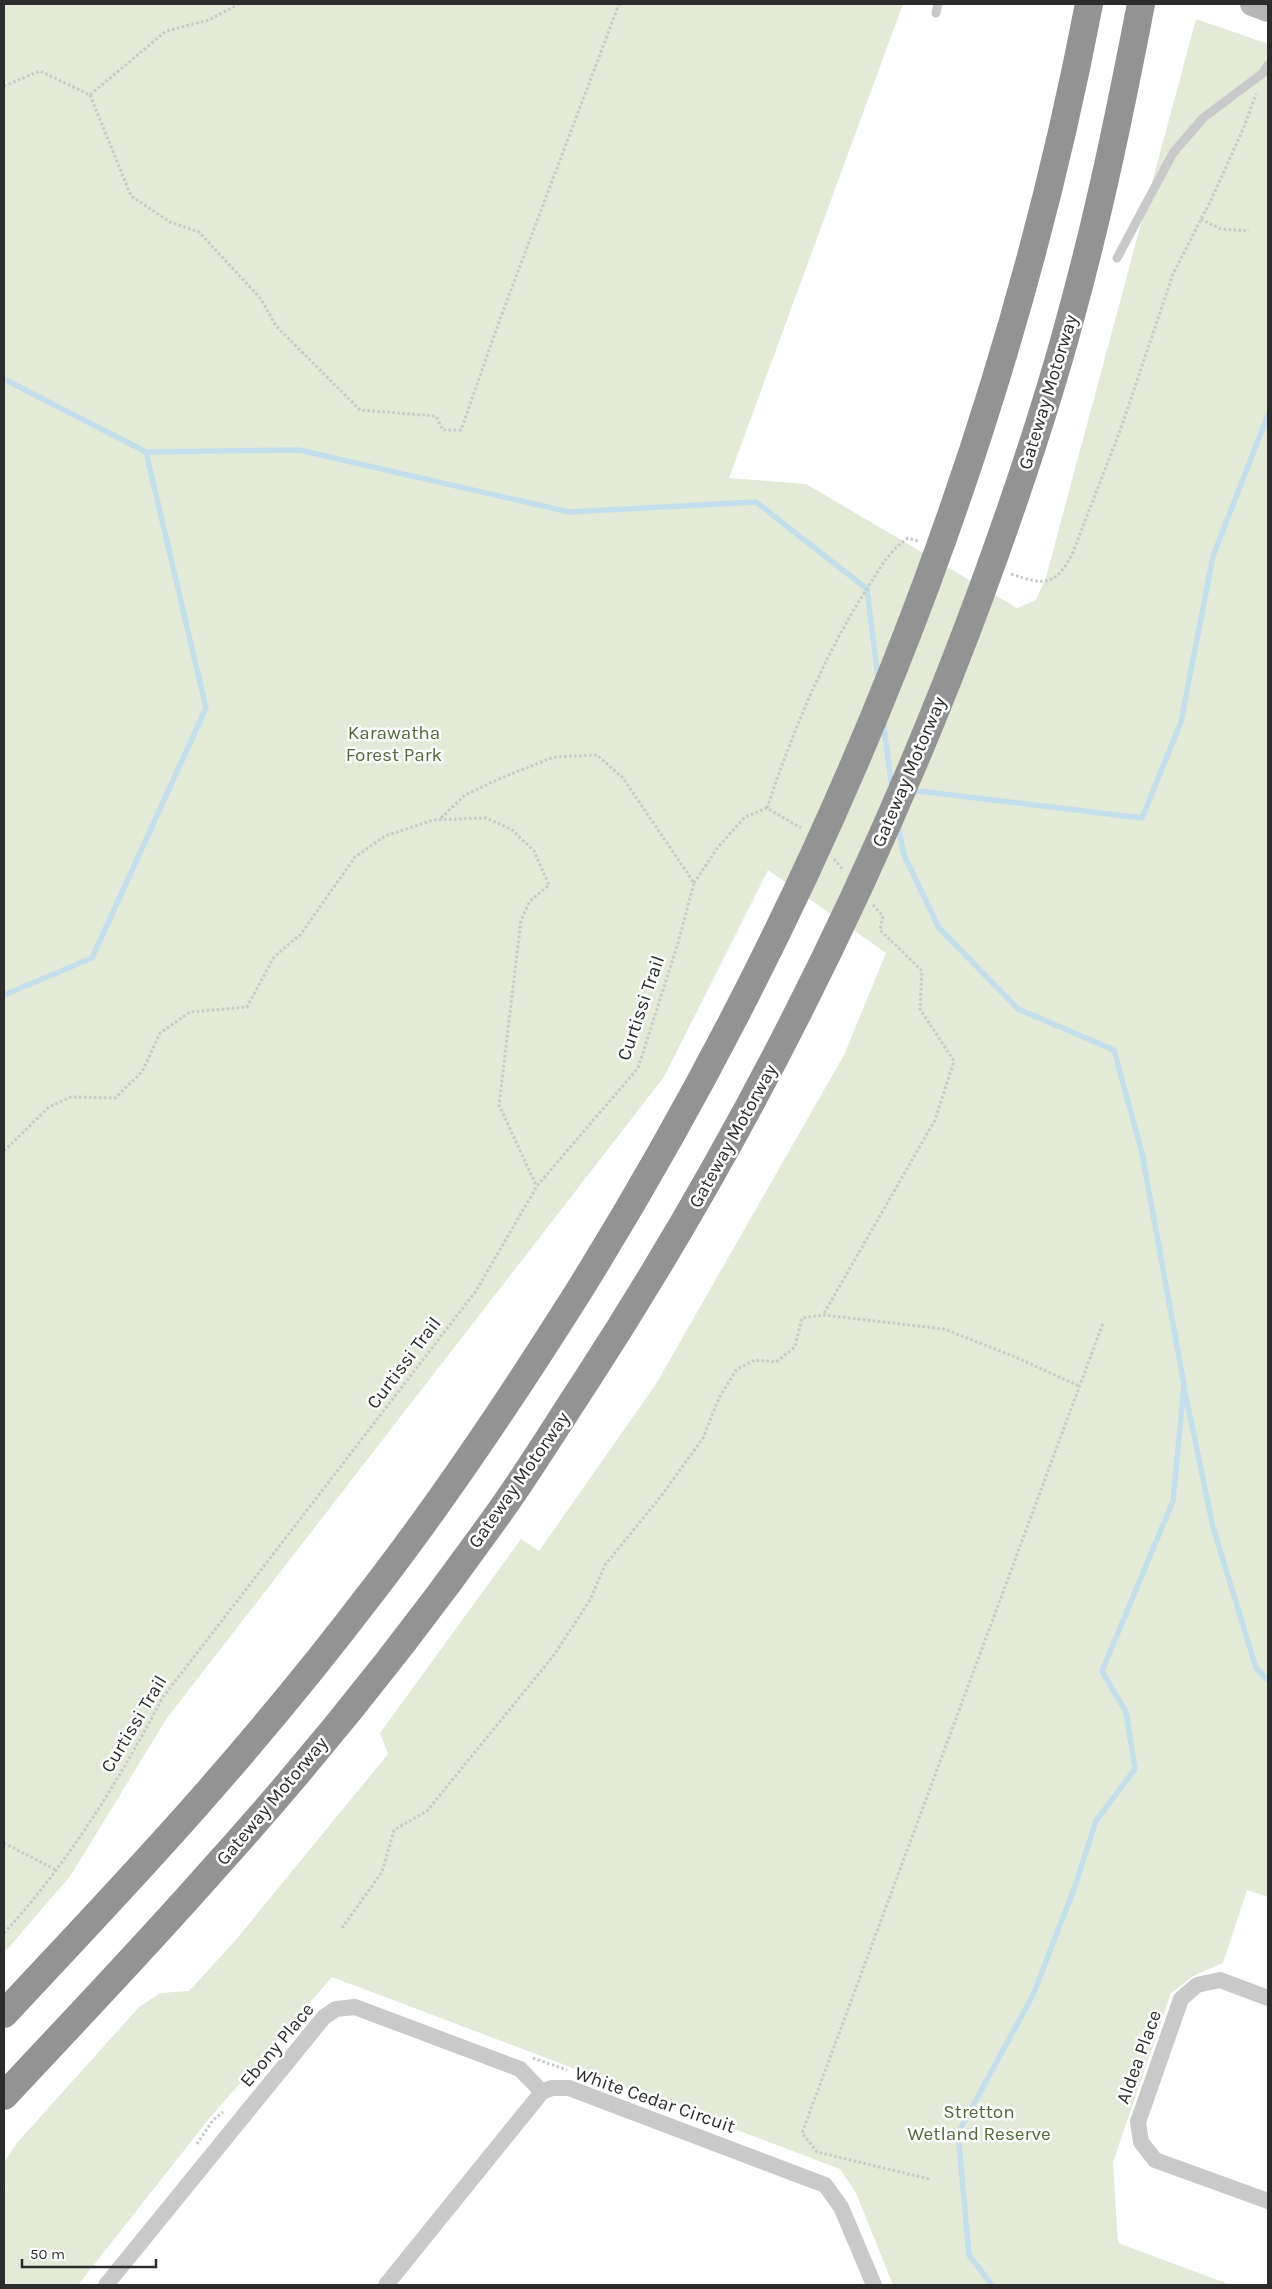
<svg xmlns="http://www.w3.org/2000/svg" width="1272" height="2289" viewBox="0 0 1272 2289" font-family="Karla,sans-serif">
	<rect width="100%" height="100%" fill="#fff"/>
	<polygon fill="#e3ead8" points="4,4 903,4 729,478 806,484 1017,608 1036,600 1046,577 1196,19 1268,44 1268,1897 1247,1890 1223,1963 1193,1976 1171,1993 1113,2162 1118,2243 1231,2285 893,2285 856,2193 840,2169 332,1977 208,2120 78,2285 4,2285 4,2192 6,2190 4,2187 4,2163 16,2144 139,2007 160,1993 189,1991 234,1942 388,1754 380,1733 521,1539 539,1551 656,1384 844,1055 886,953 768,870 664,1077 167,1718 71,1875 4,1953"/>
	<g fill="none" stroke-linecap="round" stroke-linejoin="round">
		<g stroke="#c4deeb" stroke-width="5.5">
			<polyline points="4,379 146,452 299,450 569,512 756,502 867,589 878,679"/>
			<polyline points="883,721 892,788"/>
			<polyline points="910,790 1142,818 1181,722 1213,556 1268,415"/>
			<polyline points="898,824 904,855 939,928 1018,1009 1114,1050 1142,1153 1184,1385 1173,1501 1102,1671 1126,1712 1135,1769 1096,1821 1074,1889 1033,1995 958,2133 969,2255 992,2285"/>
			<polyline points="4,995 92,958 206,708 146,452"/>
			<polyline points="1185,1392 1213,1527 1256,1668 1268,1680"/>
		</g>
		<g stroke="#c9c9c9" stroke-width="3" stroke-dasharray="2.5 2.5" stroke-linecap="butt">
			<polyline points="4,86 40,71 90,95 166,31 209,20 239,4"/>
			<polyline points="90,95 131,196 170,222 199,232 261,299 276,326 360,410 436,416 443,430 461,430 500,319 619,4"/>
			<polyline points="1201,219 1221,229 1249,231"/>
			<path d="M1011 574C1046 586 1056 586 1073 552L1121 428 1173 274 1213 196 1244 127 1256 94"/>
			<path d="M767 808C793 731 824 655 868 587 881 567 888 552 908 538L918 541"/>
			<polyline points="834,859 843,870"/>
			<polyline points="694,883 718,847 745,817 767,808 801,828"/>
			<polyline points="873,905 883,916 880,930 922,971 920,1009 954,1061 935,1120 823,1315 944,1329 1013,1356 1079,1386"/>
			<polyline points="4,1151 49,1107 71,1097 115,1098 142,1072 160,1033 190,1012 247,1007 274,957 301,934 355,857 385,836 433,820 486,818 511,829 534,851 549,885 530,901 521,920 499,1105 536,1185"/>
			<polyline points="4,1843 56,1870"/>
			<polyline points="342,1928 382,1872 394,1830 427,1811 554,1655 590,1600 605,1565 662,1495 703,1438 719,1398 737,1369 755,1360 776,1362 795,1347 802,1318 823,1315"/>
			<path d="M4 1933C68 1864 119 1780 163 1697L476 1291 537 1186 638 1068 678 943 694 883 623 778 597 755 554 757 501 778 465 795 439 820"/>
			<polyline points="533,2058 567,2070"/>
			<polyline points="197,2144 213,2120 223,2112"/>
			<polyline points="929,2179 817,2152 802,2133 1103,1323"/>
		</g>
		<g stroke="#c9c9c9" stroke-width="9">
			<polyline points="936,13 938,4"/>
			<polyline points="1117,258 1173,153 1203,118 1263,73 1268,65"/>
		</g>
		<g stroke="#c9c9c9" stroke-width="16">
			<polyline points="1268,1998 1220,1980 1197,1985 1181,1999 1138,2122 1141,2142 1155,2160 1268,2201"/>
			<polyline points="106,2285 324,2017 336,2009 355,2007 520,2069 542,2092"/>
			<polyline points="386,2285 542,2092 552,2088 569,2088 825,2185 841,2207 874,2285"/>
		</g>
		<polyline stroke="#b6b6b6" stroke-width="24" points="1252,4 1268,10"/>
		<g stroke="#939393" stroke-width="28">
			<path d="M4 2014C70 1943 137 1873 201 1800 260 1733 317 1664 371 1593 447 1495 516 1391 582 1286 825 893 1002 458 1089 4"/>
			<path d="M4 2096C73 2022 143 1949 210 1873 316 1756 415 1632 506 1503 534 1463 559 1422 586 1381 745 1136 876 875 978 601 1013 506 1046 410 1072 312 1100 210 1121 107 1141 4"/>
		</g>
	</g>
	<g text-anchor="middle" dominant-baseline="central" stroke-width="5" stroke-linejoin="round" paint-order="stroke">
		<g font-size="19" fill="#2c2c2c" stroke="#fff">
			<text transform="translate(1048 392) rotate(-73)">Gateway Motorway</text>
			<text transform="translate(909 772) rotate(-67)">Gateway Motorway</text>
			<text transform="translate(641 1008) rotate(-71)">Curtissi Trail</text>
			<text transform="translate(733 1136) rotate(-61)">Gateway Motorway</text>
			<text transform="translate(404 1363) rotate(-53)">Curtissi Trail</text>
			<text transform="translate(519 1480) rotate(-55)">Gateway Motorway</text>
			<text transform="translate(134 1724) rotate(-59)">Curtissi Trail</text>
			<text transform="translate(272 1801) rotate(-50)">Gateway Motorway</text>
			<text transform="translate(277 2045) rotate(-50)">Ebony Place</text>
			<text transform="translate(1139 2057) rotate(-70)">Aldea Place</text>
			<text transform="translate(655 2100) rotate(19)">White Cedar Circuit</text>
		</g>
		<g font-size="19" fill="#526839" stroke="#fff">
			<text x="394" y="733">Karawatha<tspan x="394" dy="22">Forest Park</tspan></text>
			<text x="979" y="2112">Stretton<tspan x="979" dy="22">Wetland Reserve</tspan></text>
		</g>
	</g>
	<rect width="1272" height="2289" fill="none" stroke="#2c2c2c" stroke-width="10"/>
	<path d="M22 2259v8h134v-8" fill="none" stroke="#2c2c2c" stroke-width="2.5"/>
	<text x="30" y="2259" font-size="15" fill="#2c2c2c" stroke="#ffffff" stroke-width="4" paint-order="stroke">50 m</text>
</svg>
